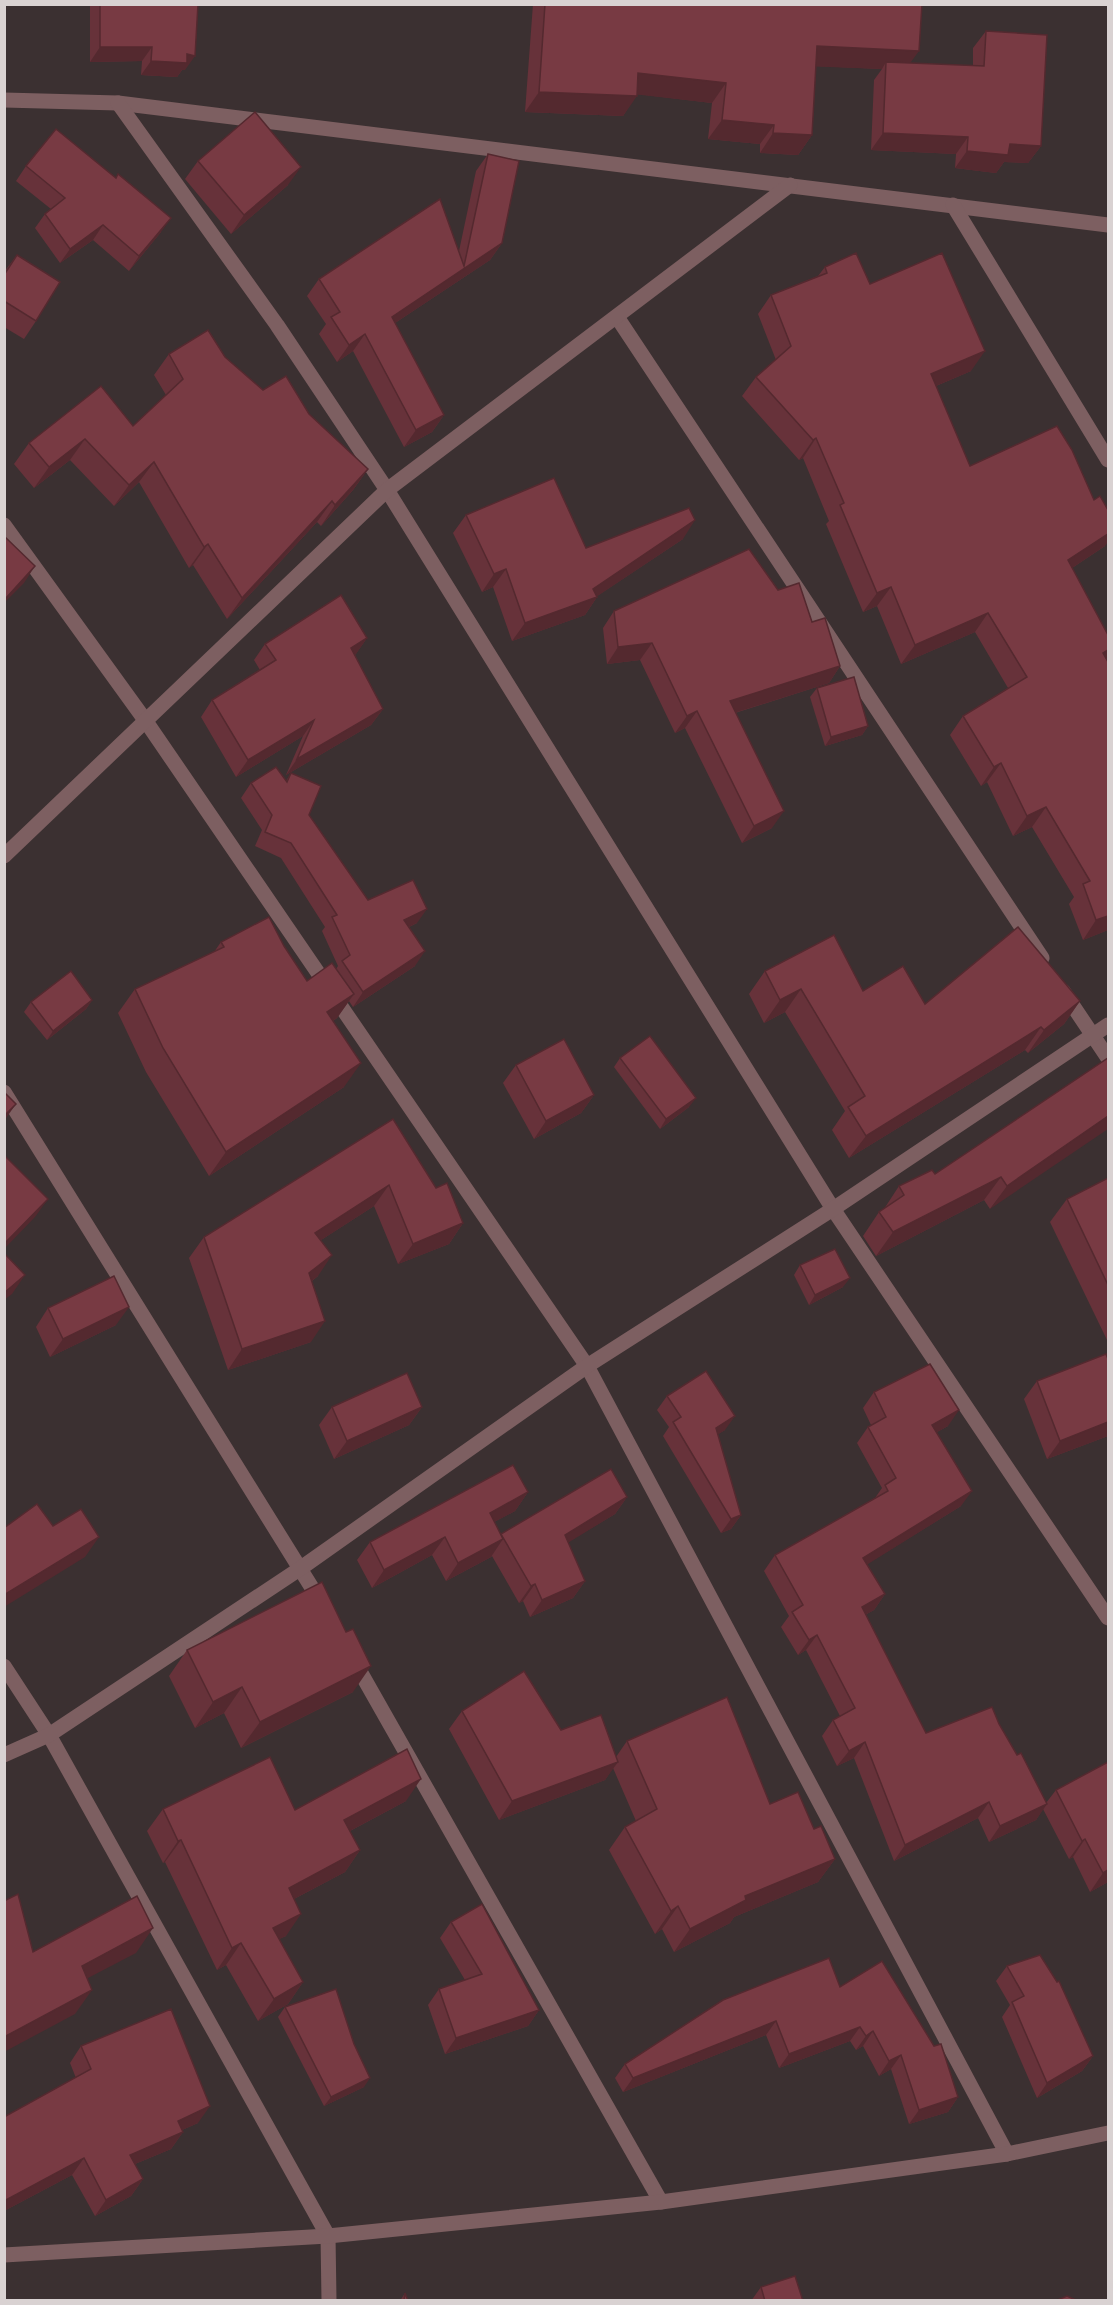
<svg xmlns="http://www.w3.org/2000/svg" width="1113" height="2305" viewBox="0 0 1113 2305" font-family="Signika,sans-serif">
	<rect width="100%" height="100%" fill="#3b3031"/>
	<g fill="none" stroke-linecap="round" stroke-linejoin="round">
		<g stroke="#7d5f61" stroke-width="15">
			<polyline points="4,100 118,103 1108,225"/>
			<polyline points="118,103 277,325 387,490 833,1209 1108,1618"/>
			<polyline points="953,205 1108,460"/>
			<polyline points="617,317 1042,958"/>
			<polyline points="4,525 145,720 587,1366 1007,2154"/>
			<polyline points="4,856 387,490 790,185"/>
			<polyline points="1063,991 1108,1058"/>
			<polyline points="4,1092 322,1604"/>
			<polyline points="353,1659 661,2202"/>
			<polyline points="4,1666 49,1735 328,2236 329,2300"/>
			<polyline points="4,1755 49,1735 301,1568 587,1366 833,1209 1108,1025"/>
			<polyline points="4,2255 328,2236 661,2202 1007,2154 1108,2133"/>
		</g>
	</g>
	<g fill="#67323a">
		<polygon points="90,4 198,4 185,70 182,70 177,77 141,75 142,61 90,62"/>
		<polygon points="533,4 922,4 910,63 973,66 973,48 986,31 1041,146 1028,163 1004,162 996,173 955,168 956,154 871,150 874,80 882,69 816,66 812,135 798,155 760,153 760,144 708,139 712,103 637,94 623,116 525,112"/>
		<polygon points="488,154 502,243 490,260 395,323 444,415 432,432 404,447 353,351 337,362 319,334 326,324 307,296 319,279 459,251 476,171"/>
		<polygon points="198,161 288,185 231,234 185,179"/>
		<polygon points="26,166 116,178 161,232 129,271 93,240 60,263 35,228 45,214 51,209 16,181"/>
		<polygon points="17,255 36,321 24,339 4,327 4,272"/>
		<polygon points="825,267 870,284 971,371 936,386 970,466 1105,546 1072,568 1107,659 1108,930 1083,940 1069,904 1074,897 1032,827 1013,836 987,782 981,786 950,735 963,716 1008,688 975,632 901,664 877,606 863,612 826,524 829,521 803,458 799,460 742,396 756,377 776,360 758,314 771,295 818,276"/>
		<polygon points="169,354 225,357 263,390 309,414 368,469 353,490 321,526 317,522 227,619 193,565 189,568 139,482 114,506 70,460 34,488 14,464 29,443 133,426 166,395 154,375"/>
		<polygon points="466,515 586,548 683,539 597,596 597,597 585,615 512,641 493,587 482,592 453,533"/>
		<polygon points="778,590 812,622 840,666 829,683 735,713 772,828 742,843 685,728 675,733 640,660 607,664 603,628 614,611"/>
		<polygon points="367,638 355,655 383,709 371,725 286,775 303,736 236,777 201,717 212,700 260,670 254,660 265,644"/>
		<polygon points="817,688 868,726 862,735 825,746 810,697"/>
		<polygon points="291,773 309,815 368,900 417,923 409,927 415,966 353,1007 349,1001 337,1018 333,1021 344,1087 209,1176 146,1072 118,1013 135,989 214,952 221,942 284,946 307,981 336,969 338,966 322,931 325,927 281,858 255,846 262,830 241,798 251,783 286,781"/>
		<polygon points="765,971 925,1004 1080,1001 1064,1024 1028,1053 1025,1050 849,1158 832,1130 845,1111 785,1012 764,1023 749,994"/>
		<polygon points="92,1000 86,1009 47,1040 24,1012 31,1002"/>
		<polygon points="620,1058 689,1107 660,1129 614,1067"/>
		<polygon points="1108,1058 990,1209 984,1200 876,1256 863,1236 879,1212 884,1209 899,1186 935,1174"/>
		<polygon points="516,1065 594,1095 581,1113 534,1139 503,1083"/>
		<polygon points="393,1119 436,1188 463,1223 449,1244 398,1264 374,1206 321,1240 318,1276 312,1281 311,1342 228,1370 189,1258 204,1237"/>
		<polygon points="1108,1178 1108,1342 1050,1222 1067,1199"/>
		<polygon points="800,1265 843,1287 809,1305 794,1275"/>
		<polygon points="48,1308 116,1325 50,1357 36,1327"/>
		<polygon points="1108,1359 1108,1436 1047,1459 1024,1399 1037,1381"/>
		<polygon points="874,1392 948,1426 937,1432 961,1506 867,1564 885,1594 874,1610 865,1615 926,1733 999,1724 1046,1803 1056,1790 1108,1762 1108,1882 1090,1892 1073,1857 1069,1859 1043,1809 1036,1820 989,1842 978,1818 894,1861 854,1758 837,1766 822,1736 833,1720 840,1716 806,1650 798,1655 781,1627 789,1616 764,1571 775,1555 875,1498 882,1488 857,1443 868,1427 871,1425 863,1408"/>
		<polygon points="667,1396 725,1430 718,1434 741,1515 731,1529 721,1533 663,1436 669,1427 657,1410"/>
		<polygon points="332,1407 422,1407 409,1425 334,1459 319,1425"/>
		<polygon points="528,1492 515,1511 494,1522 501,1535 627,1497 615,1514 568,1542 585,1581 573,1598 530,1617 523,1601 519,1603 492,1556 491,1557 446,1581 432,1555 372,1588 357,1560 370,1542"/>
		<polygon points="187,1650 353,1692 241,1748 224,1713 195,1728 169,1676"/>
		<polygon points="462,1711 561,1730 616,1757 627,1741 770,1804 814,1829 835,1859 818,1882 734,1917 730,1923 674,1952 662,1929 655,1934 609,1850 625,1827 636,1821 613,1768 605,1780 499,1820 449,1729"/>
		<polygon points="406,1801 350,1831 360,1850 345,1872 294,1899 286,1936 279,1939 303,1982 288,2004 258,2021 226,1965 217,1970 165,1862 163,1863 147,1831 163,1809 295,1810"/>
		<polygon points="451,1922 539,2010 528,2026 445,2054 428,2005 439,1989 465,1980 440,1938"/>
		<polygon points="1007,1966 1057,1982 1093,2056 1082,2071 1037,2098 1002,2017 1010,2005 996,1981"/>
		<polygon points="840,1987 958,2097 948,2112 909,2124 891,2069 879,2076 863,2046 856,2050 850,2041 779,2068 766,2035 623,2092 615,2078 625,2064"/>
		<polygon points="285,2007 364,2087 324,2106 278,2017"/>
		<polygon points="81,2046 198,2123 182,2130 183,2132 171,2149 135,2164 143,2179 131,2196 95,2216 72,2175 4,2211 4,2117 76,2078 70,2063"/>
		<polygon points="761,2287 803,2301 751,2301"/>
		<polygon points="405,2293 408,2301 400,2301"/>
	</g>
	<g fill="#54292f">
		<polygon points="817,46 919,51 905,70 886,62 882,69 803,66"/>
		<polygon points="100,47 152,47 142,61 90,62"/>
		<polygon points="187,54 195,56 185,70 182,70 177,77 141,75 151,61"/>
		<polygon points="638,73 726,83 712,103 624,93"/>
		<polygon points="539,92 637,96 623,116 525,112"/>
		<polygon points="722,120 774,125 760,144 708,139"/>
		<polygon points="773,133 812,135 798,155 760,153"/>
		<polygon points="883,133 968,137 956,154 871,150"/>
		<polygon points="1010,144 1041,146 1028,163 1004,162 996,173 955,168 967,151"/>
		<polygon points="301,167 288,185 231,234 244,215"/>
		<polygon points="171,218 161,232 129,271 139,256"/>
		<polygon points="103,225 93,240 60,263 70,249"/>
		<polygon points="502,243 490,260 380,333 392,317"/>
		<polygon points="365,334 353,351 337,362 349,345"/>
		<polygon points="985,351 971,371 917,394 931,374"/>
		<polygon points="444,415 432,432 404,447 416,430"/>
		<polygon points="816,438 803,458 799,460 813,440"/>
		<polygon points="85,439 70,460 34,488 49,467"/>
		<polygon points="154,462 139,482 114,506 129,485"/>
		<polygon points="368,469 353,490 321,526 335,505"/>
		<polygon points="332,501 317,522 227,619 242,598"/>
		<polygon points="695,520 683,539 593,599 597,597 585,615 512,641 525,623 593,589"/>
		<polygon points="1108,534 1108,542 1105,546 1054,580 1068,560"/>
		<polygon points="208,544 193,565 189,568 204,547"/>
		<polygon points="35,566 24,583 4,603 6,598"/>
		<polygon points="506,569 493,587 482,592 494,574"/>
		<polygon points="891,587 877,606 863,612 877,593"/>
		<polygon points="988,613 975,632 901,664 915,645"/>
		<polygon points="367,638 356,654 340,664 351,648"/>
		<polygon points="652,643 640,660 607,664 618,647"/>
		<polygon points="1108,650 1108,656 1101,666 1103,653"/>
		<polygon points="840,666 829,683 718,718 730,701"/>
		<polygon points="383,709 371,725 286,775 297,759"/>
		<polygon points="697,711 685,728 675,733 687,716"/>
		<polygon points="314,720 303,736 236,777 248,760"/>
		<polygon points="868,726 862,735 825,746 831,737"/>
		<polygon points="1001,763 987,782 981,786 994,767"/>
		<polygon points="1046,807 1032,827 1013,836 1027,816"/>
		<polygon points="784,811 772,828 742,843 754,826"/>
		<polygon points="427,909 417,923 394,934 404,920"/>
		<polygon points="1108,916 1108,930 1083,940 1096,920"/>
		<polygon points="425,951 415,966 353,1007 363,992"/>
		<polygon points="801,989 785,1012 764,1023 780,1000"/>
		<polygon points="354,994 337,1018 311,1036 327,1012"/>
		<polygon points="92,1000 86,1009 47,1040 53,1031"/>
		<polygon points="1080,1001 1064,1024 1028,1053 1044,1030"/>
		<polygon points="1041,1027 1025,1050 849,1158 866,1136"/>
		<polygon points="361,1063 344,1087 209,1176 226,1152"/>
		<polygon points="594,1095 581,1113 534,1139 546,1121"/>
		<polygon points="696,1098 689,1107 660,1129 666,1119"/>
		<polygon points="16,1104 4,1121 4,1116"/>
		<polygon points="1108,1116 1108,1129 990,1209 1007,1186"/>
		<polygon points="1001,1177 984,1200 876,1256 893,1232"/>
		<polygon points="389,1185 374,1206 301,1253 315,1233"/>
		<polygon points="48,1199 35,1217 4,1249 4,1244"/>
		<polygon points="463,1223 449,1244 398,1264 413,1244"/>
		<polygon points="332,1255 318,1276 295,1294 309,1273"/>
		<polygon points="25,1275 12,1294 4,1300 4,1293"/>
		<polygon points="850,1278 843,1287 809,1305 815,1295"/>
		<polygon points="129,1307 116,1325 50,1357 63,1339"/>
		<polygon points="325,1321 311,1342 228,1370 242,1349"/>
		<polygon points="422,1407 409,1425 334,1459 347,1441"/>
		<polygon points="959,1410 948,1426 921,1441 932,1425"/>
		<polygon points="735,1416 725,1430 706,1442 716,1428"/>
		<polygon points="1108,1422 1108,1436 1047,1459 1060,1441"/>
		<polygon points="972,1491 961,1506 852,1574 863,1558"/>
		<polygon points="528,1492 515,1511 477,1531 490,1513"/>
		<polygon points="627,1497 615,1514 553,1552 565,1535"/>
		<polygon points="741,1515 731,1529 721,1533 731,1519"/>
		<polygon points="99,1537 85,1557 4,1607 4,1595"/>
		<polygon points="445,1537 432,1555 372,1588 384,1570"/>
		<polygon points="503,1539 491,1557 446,1581 458,1563"/>
		<polygon points="585,1581 573,1598 530,1617 542,1600"/>
		<polygon points="535,1584 523,1601 519,1603 531,1586"/>
		<polygon points="885,1594 874,1610 851,1623 862,1607"/>
		<polygon points="817,1635 806,1650 798,1655 809,1640"/>
		<polygon points="371,1666 353,1692 241,1748 260,1722"/>
		<polygon points="242,1687 224,1713 195,1728 213,1702"/>
		<polygon points="865,1742 854,1758 837,1766 849,1751"/>
		<polygon points="618,1762 605,1780 499,1820 512,1801"/>
		<polygon points="421,1779 406,1801 329,1842 344,1820"/>
		<polygon points="989,1802 978,1818 894,1861 905,1845"/>
		<polygon points="1047,1804 1036,1820 989,1842 1000,1826"/>
		<polygon points="1085,1839 1073,1857 1069,1859 1082,1841"/>
		<polygon points="181,1840 165,1862 163,1863 178,1841"/>
		<polygon points="360,1850 345,1872 273,1910 289,1888"/>
		<polygon points="835,1859 818,1882 734,1917 730,1923 674,1952 690,1929 745,1896"/>
		<polygon points="1108,1870 1108,1882 1090,1892 1103,1873"/>
		<polygon points="678,1906 662,1929 655,1934 671,1911"/>
		<polygon points="301,1914 286,1936 257,1950 273,1928"/>
		<polygon points="153,1928 136,1953 65,1990 82,1966"/>
		<polygon points="241,1943 226,1965 217,1970 232,1948"/>
		<polygon points="303,1982 288,2004 258,2021 274,1999"/>
		<polygon points="92,1990 75,2014 4,2052 4,2037"/>
		<polygon points="539,2010 528,2026 445,2054 456,2038"/>
		<polygon points="776,2021 766,2035 623,2092 633,2078"/>
		<polygon points="860,2027 850,2041 779,2068 789,2054"/>
		<polygon points="873,2031 863,2046 856,2050 866,2036"/>
		<polygon points="901,2055 891,2069 879,2076 889,2061"/>
		<polygon points="1093,2056 1082,2071 1037,2098 1047,2083"/>
		<polygon points="370,2078 364,2087 324,2106 331,2097"/>
		<polygon points="958,2097 948,2112 909,2124 919,2110"/>
		<polygon points="210,2106 198,2123 166,2137 178,2121"/>
		<polygon points="183,2132 171,2149 118,2171 130,2155"/>
		<polygon points="84,2158 72,2175 4,2211 4,2202 6,2200"/>
		<polygon points="143,2179 131,2196 95,2216 106,2200"/>
	</g>
	<g fill="#783a43" stroke="#54292f" stroke-width="1.5">
		<polygon points="100,4 198,4 195,56 187,54 187,63 151,61 152,47 100,47"/>
		<polygon points="545,4 922,4 919,51 817,46 812,135 773,133 774,125 722,120 726,83 638,73 637,96 539,92"/>
		<polygon points="986,31 1047,35 1041,146 1010,144 1008,155 967,151 968,137 883,133 886,62 984,66"/>
		<polygon points="255,112 301,167 244,215 198,161"/>
		<polygon points="56,129 116,178 118,174 171,218 139,256 103,225 70,249 45,214 65,198 26,166"/>
		<polygon points="488,154 519,161 502,243 392,317 444,415 416,430 365,334 349,345 331,317 340,312 319,279 440,199 464,266"/>
		<polygon points="856,253 870,284 942,253 985,351 931,374 970,466 1057,426 1072,450 1094,500 1100,496 1108,510 1108,534 1068,560 1108,635 1108,650 1103,653 1108,662 1108,916 1096,920 1083,884 1090,881 1046,807 1027,816 1001,763 994,767 963,716 1027,677 988,613 915,645 891,587 877,593 840,505 844,503 816,438 813,440 756,377 791,346 771,295 827,273 825,267"/>
		<polygon points="17,255 60,282 36,321 4,301 4,275"/>
		<polygon points="208,330 225,357 263,390 286,376 309,414 368,469 335,505 332,501 242,598 208,544 204,547 154,462 129,485 85,439 49,467 29,443 101,386 133,426 183,379 169,354"/>
		<polygon points="554,478 586,548 689,508 695,520 593,589 597,597 525,623 506,569 494,574 466,515"/>
		<polygon points="4,536 35,566 6,598 4,597"/>
		<polygon points="749,549 778,590 799,583 812,622 825,618 840,666 730,701 784,811 754,826 697,711 687,716 652,643 618,647 614,611"/>
		<polygon points="341,595 367,638 351,648 383,709 297,759 314,720 248,760 212,700 276,660 265,644"/>
		<polygon points="854,677 868,726 831,737 817,688"/>
		<polygon points="276,767 287,782 291,773 321,786 309,815 368,900 413,880 427,909 404,920 425,951 363,992 342,961 350,955 332,917 337,915 291,843 265,832 272,815 251,783"/>
		<polygon points="269,917 284,946 307,981 332,963 354,994 327,1012 361,1063 226,1152 163,1048 135,989 224,947 221,942"/>
		<polygon points="1018,927 1080,1001 1044,1030 1041,1027 866,1136 848,1107 865,1096 801,989 780,1000 765,971 834,935 863,991 903,966 925,1004"/>
		<polygon points="71,971 92,1000 53,1031 31,1002"/>
		<polygon points="650,1036 696,1098 666,1119 620,1058"/>
		<polygon points="564,1039 594,1095 546,1121 516,1065"/>
		<polygon points="1108,1058 1108,1116 1007,1186 1001,1177 893,1232 879,1212 904,1195 899,1186 932,1170 935,1174"/>
		<polygon points="4,1092 16,1104 4,1116"/>
		<polygon points="393,1119 436,1188 447,1183 463,1223 413,1244 389,1185 315,1233 332,1255 309,1273 325,1321 242,1349 204,1237"/>
		<polygon points="4,1155 48,1199 4,1244"/>
		<polygon points="1108,1178 1108,1285 1067,1199"/>
		<polygon points="835,1249 850,1278 815,1295 800,1265"/>
		<polygon points="4,1253 25,1275 4,1293"/>
		<polygon points="114,1276 129,1307 63,1339 48,1308"/>
		<polygon points="1106,1354 1108,1359 1108,1422 1060,1441 1037,1381"/>
		<polygon points="930,1364 959,1410 932,1425 972,1491 863,1558 885,1594 862,1607 926,1733 992,1707 999,1724 1017,1755 1021,1753 1047,1804 1000,1826 989,1802 905,1845 865,1742 849,1751 833,1720 855,1708 817,1635 809,1640 792,1612 803,1605 775,1555 888,1491 885,1485 896,1478 868,1427 886,1417 874,1392"/>
		<polygon points="706,1371 735,1416 716,1428 741,1515 731,1519 673,1422 681,1417 667,1396"/>
		<polygon points="407,1373 422,1407 347,1441 332,1407"/>
		<polygon points="513,1465 528,1492 490,1513 503,1539 458,1563 445,1537 384,1570 370,1542"/>
		<polygon points="611,1469 627,1497 565,1535 585,1581 542,1600 535,1584 531,1586 501,1534"/>
		<polygon points="37,1504 53,1526 81,1509 99,1537 4,1595 4,1528"/>
		<polygon points="322,1582 346,1632 353,1629 371,1666 260,1722 242,1687 213,1702 187,1650"/>
		<polygon points="524,1671 561,1730 601,1715 618,1762 512,1801 462,1711"/>
		<polygon points="727,1697 770,1804 798,1792 814,1829 821,1826 835,1859 745,1896 746,1900 690,1929 678,1906 671,1911 625,1827 657,1809 627,1741"/>
		<polygon points="407,1749 421,1779 344,1820 360,1850 289,1888 301,1914 273,1928 303,1982 274,1999 241,1943 232,1948 181,1840 178,1841 163,1809 270,1757 295,1810"/>
		<polygon points="1108,1762 1108,1870 1103,1873 1085,1839 1082,1841 1056,1790"/>
		<polygon points="18,1894 33,1952 137,1896 153,1928 82,1966 92,1990 4,2037 4,1901"/>
		<polygon points="482,1904 539,2010 456,2038 439,1989 482,1974 451,1922"/>
		<polygon points="1040,1955 1057,1982 1059,1981 1093,2056 1047,2083 1012,2002 1024,1996 1007,1966"/>
		<polygon points="829,1958 840,1987 882,1961 934,2046 941,2044 958,2097 919,2110 901,2055 889,2061 873,2031 866,2036 860,2027 789,2054 776,2021 633,2078 625,2064 723,2000"/>
		<polygon points="336,1989 354,2044 370,2078 331,2097 285,2007"/>
		<polygon points="171,2009 210,2106 178,2121 183,2132 130,2155 143,2179 106,2200 84,2158 6,2200 4,2197 4,2117 91,2069 81,2046"/>
		<polygon points="795,2276 803,2301 765,2301 761,2287"/>
		<polygon points="405,2293 408,2301 404,2301"/>
		<polygon points="1067,2296 1078,2301 1055,2301"/>
	</g>
	<rect width="1113" height="2305" fill="none" stroke="#d9d2d2" stroke-width="12"/>
</svg>
